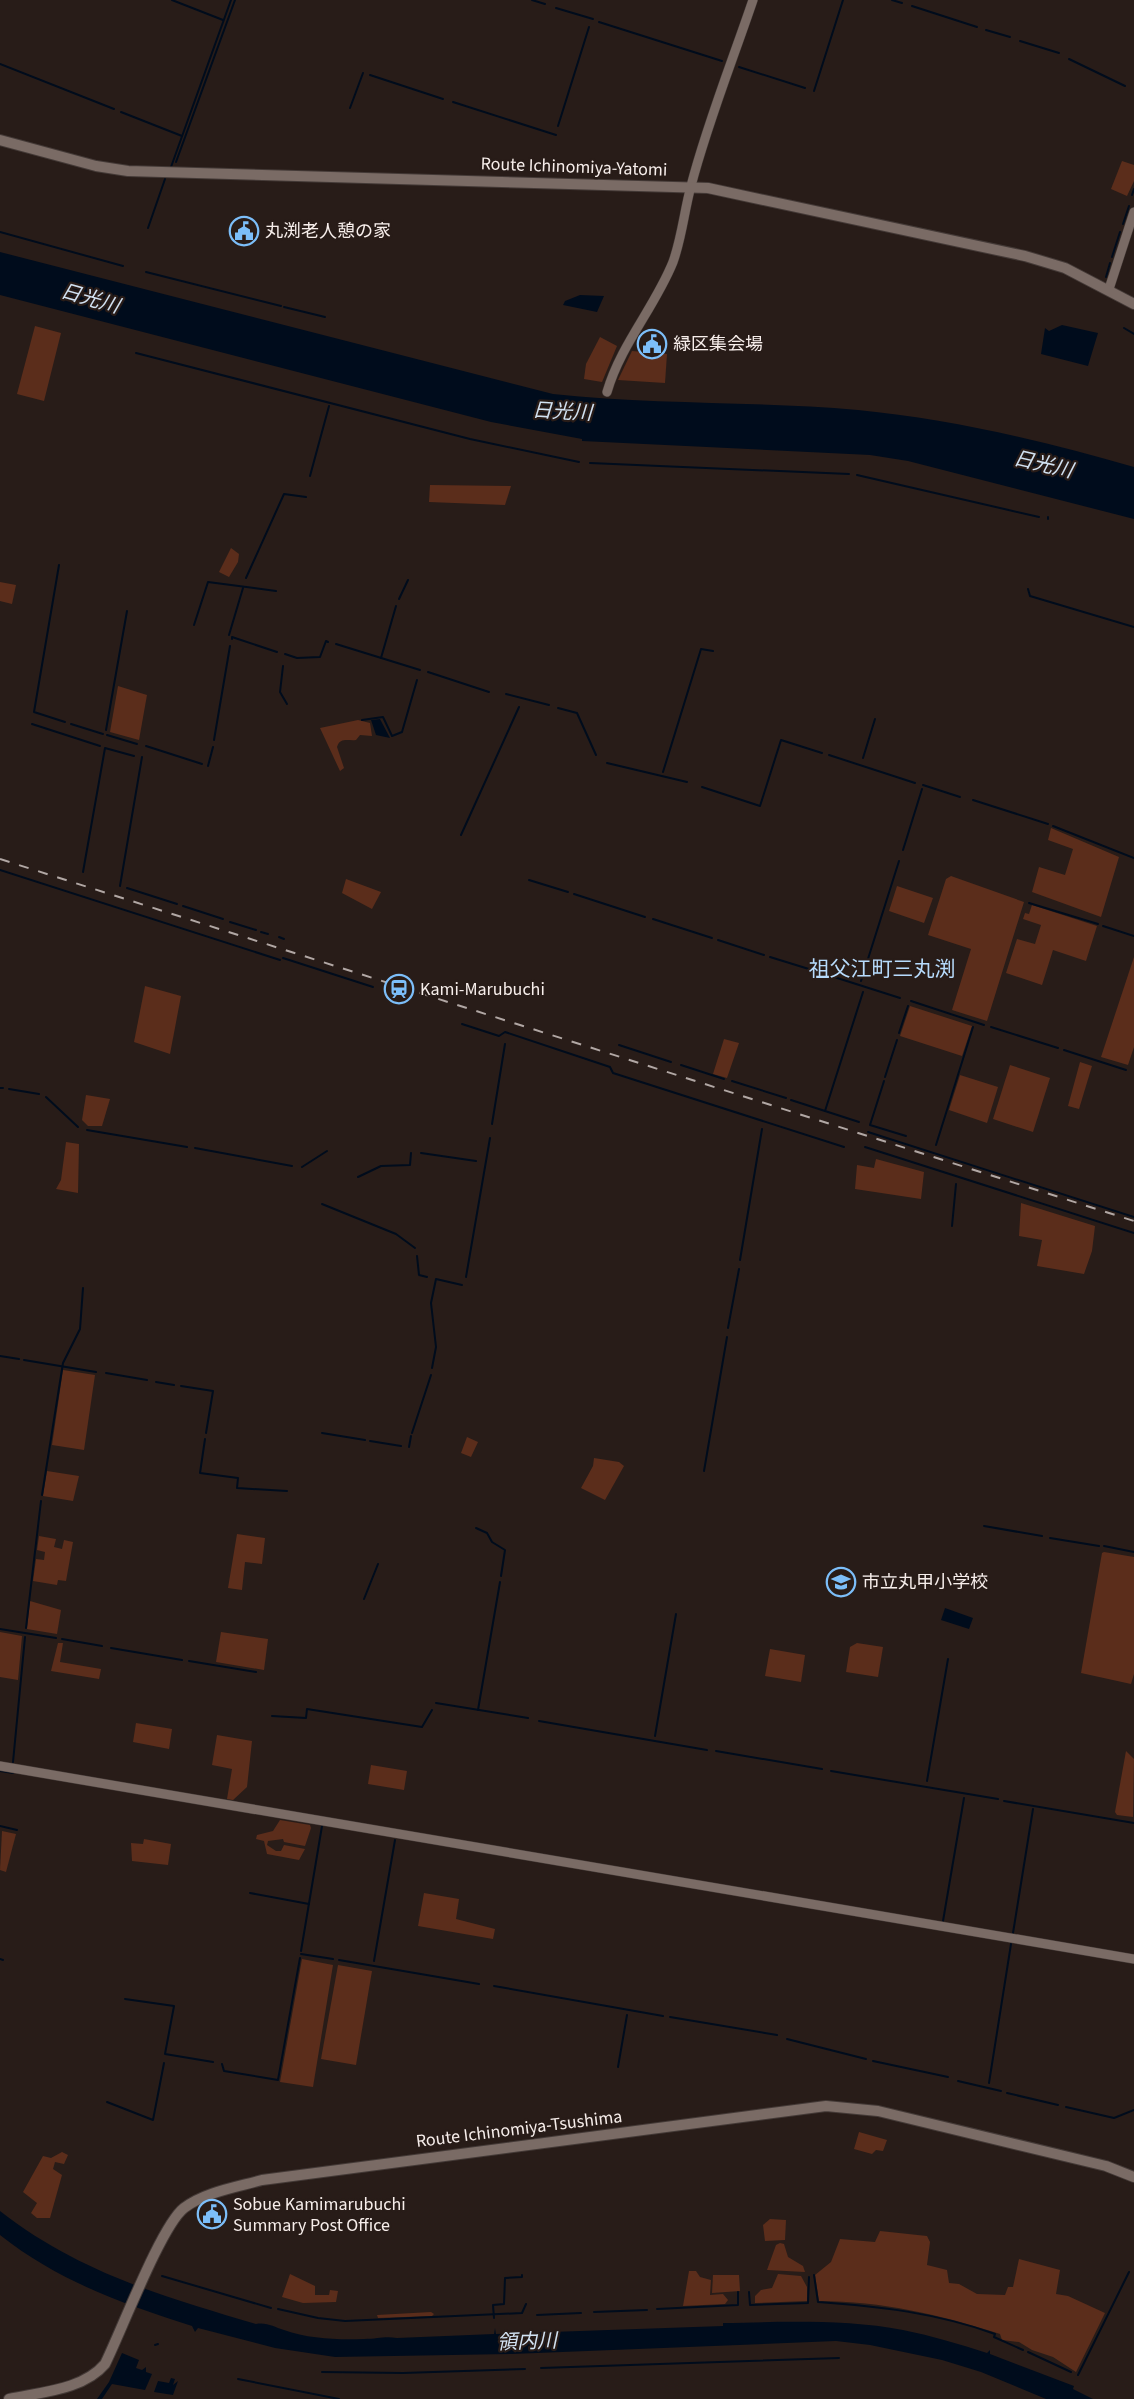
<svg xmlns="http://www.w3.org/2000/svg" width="1134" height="2399" viewBox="0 0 1134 2399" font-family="'Source Sans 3','Noto Sans JP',sans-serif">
	<rect width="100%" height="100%" fill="#281c18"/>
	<g fill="#5b2d1b">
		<polygon points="1122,161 1134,165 1134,181 1127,196 1111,189"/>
		<polygon points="35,326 61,333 44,401 17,394"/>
		<polygon points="600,337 617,346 602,382 584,379 586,364"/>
		<polygon points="632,351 667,354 665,383 618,380"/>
		<polygon points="430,485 511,486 505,505 429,502"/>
		<polygon points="231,548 239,554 238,562 229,577 219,572"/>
		<polygon points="0,582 16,585 12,604 0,601"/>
		<polygon points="118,686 147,695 139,740 110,732"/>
		<path d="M358 720 370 723 372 736 360 735 356 740C348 741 340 737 337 747L344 768 340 771 320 728Z"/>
		<polygon points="1051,828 1119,857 1101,917 1032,892 1039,867 1065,875 1073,849 1048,840"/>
		<polygon points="951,876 1024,902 987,1021 952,1010 971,949 928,935 946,879"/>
		<polygon points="346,879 381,892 372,909 342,893"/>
		<polygon points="897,886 933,898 924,923 889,911"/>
		<polygon points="1032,905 1097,926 1086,961 1053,950 1042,985 1006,973 1017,939 1035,944 1041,925 1023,919 1025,913 1029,914"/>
		<polygon points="1134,957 1134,1047 1128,1065 1101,1057"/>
		<polygon points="145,986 181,996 170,1054 134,1042"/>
		<polygon points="910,1006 972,1026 962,1056 900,1036"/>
		<polygon points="724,1039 739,1043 727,1078 713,1074"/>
		<polygon points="1080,1062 1092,1066 1079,1109 1068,1106"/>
		<polygon points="1010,1065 1050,1078 1033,1132 993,1119"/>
		<polygon points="960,1075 998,1087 987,1123 949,1110"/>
		<polygon points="86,1095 110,1099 102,1126 88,1126 82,1120"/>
		<polygon points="66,1142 79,1144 78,1193 56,1189 61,1180"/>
		<polygon points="876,1159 924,1172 921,1199 855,1189 857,1165 874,1168"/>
		<polygon points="1021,1203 1095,1226 1092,1251 1084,1274 1037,1266 1042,1240 1019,1236"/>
		<polygon points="63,1370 95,1375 84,1450 52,1445"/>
		<polygon points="467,1437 478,1442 471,1457 461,1453"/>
		<polygon points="594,1458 619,1462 624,1466 605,1500 581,1488 593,1466"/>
		<polygon points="47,1471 79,1476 73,1501 43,1496"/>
		<polygon points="237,1534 265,1538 262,1564 245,1562 242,1590 228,1588"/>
		<polygon points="39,1536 56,1539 54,1547 62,1549 64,1540 73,1542 66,1581 58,1580 57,1585 33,1581 36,1559 44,1560 45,1552 37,1550"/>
		<polygon points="1104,1552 1134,1557 1134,1674 1131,1684 1081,1673 1102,1553"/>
		<polygon points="30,1601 61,1610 57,1634 27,1629"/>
		<polygon points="0,1632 22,1636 18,1680 0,1677"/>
		<polygon points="221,1632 268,1639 264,1670 216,1662"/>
		<polygon points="58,1643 63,1643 60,1662 101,1669 99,1679 51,1671"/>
		<polygon points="857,1643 883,1647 878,1677 846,1672 850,1647"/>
		<polygon points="770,1649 805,1655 801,1682 765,1676"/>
		<polygon points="136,1723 172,1729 169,1749 133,1742"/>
		<polygon points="217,1735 252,1741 247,1787 233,1800 227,1799 232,1769 212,1765"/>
		<polygon points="1126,1751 1134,1759 1133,1817 1117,1815 1115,1812"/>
		<polygon points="371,1765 407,1771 404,1790 368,1784"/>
		<polygon points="280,1820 310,1825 311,1828 305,1846 284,1842 283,1839 268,1841 267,1845 276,1851 281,1851 284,1845 305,1849 299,1860 267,1854 264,1841 256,1839 257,1835 273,1831"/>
		<polygon points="2,1831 16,1834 6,1872 0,1870"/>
		<polygon points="144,1839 171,1844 168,1865 132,1861 131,1843 143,1844"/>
		<polygon points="424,1893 459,1899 456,1919 495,1929 493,1939 418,1926"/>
		<polygon points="302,1959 333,1965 313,2087 280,2082"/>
		<polygon points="338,1965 372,1971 356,2065 321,2059"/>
		<polygon points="859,2132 887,2140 883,2151 876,2150 872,2154 854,2149"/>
		<polygon points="62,2152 68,2155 64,2164 55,2162 53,2169 62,2175 50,2218 37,2218 31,2213 37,2203 23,2192 43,2156 51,2158"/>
		<polygon points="770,2219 786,2220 785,2240 765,2241 763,2225"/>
		<path d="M880 2231 927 2236 930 2242 927 2265 947 2270 949 2283 959 2284 977 2294 1005 2295 1008 2287H1013L1019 2259 1060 2270 1056 2294 1068 2296 1105 2313 1076 2372 1053 2357 1032 2350 1019 2342 1002 2340 1000 2334C942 2315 881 2301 819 2301L815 2275 831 2262 840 2239 875 2242Z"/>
		<polygon points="780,2243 784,2244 788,2257 803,2266 805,2272 767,2270 776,2245"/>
		<polygon points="689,2271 696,2271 700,2277 711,2280 710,2295 723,2294 728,2300 725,2304 683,2306"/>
		<polygon points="290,2274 315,2286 315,2295 329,2295 330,2290 338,2291 336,2302 303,2303 282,2297"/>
		<polygon points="778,2274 801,2276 807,2287 807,2301 755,2303 755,2296 761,2290 772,2288"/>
		<polygon points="713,2275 739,2275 740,2291 712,2293"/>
		<polygon points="431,2312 434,2314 432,2316 378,2318 377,2315"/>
	</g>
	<g fill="#000c1c">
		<path d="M0 252 553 394C654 405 756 401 858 410 951 419 1044 441 1134 467V519L908 461 870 455 582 441V439L491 422 0 295Z"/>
		<polygon points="580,295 604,296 597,312 563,305 565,301"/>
		<polygon points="1062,325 1098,333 1088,366 1041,354 1045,328 1049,331"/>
		<polygon points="380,719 390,738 376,735 371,720"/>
		<polygon points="945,1608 973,1618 969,1629 941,1620"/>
		<path d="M0 2211C78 2272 162 2296 256 2324 267 2322 274 2327 284 2330 309 2339 339 2340 364 2339 378 2339 384 2336 397 2338L494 2334 495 2328 496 2334 723 2326V2323C778 2322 845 2319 903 2330 932 2336 960 2344 987 2353L990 2350V2354L1074 2386 1073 2389 1093 2399H1046L981 2372 942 2360 870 2345 836 2341 512 2354 335 2357 275 2348 198 2328 195 2332 192 2326C123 2304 58 2281 0 2235Z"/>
		<polygon points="122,2353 139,2360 136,2368 142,2370 146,2367 146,2372 152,2374 145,2390 112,2384 102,2399 97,2399 109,2382"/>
		<polygon points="171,2378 175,2379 173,2385 178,2381 173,2395 154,2392 158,2381 169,2383"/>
	</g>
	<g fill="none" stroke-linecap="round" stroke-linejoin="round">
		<g stroke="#000c1c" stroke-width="2">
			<polyline points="172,0 223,20"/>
			<polyline points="532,0 545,4"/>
			<polyline points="892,0 902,3"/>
			<polyline points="912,6 977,27"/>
			<polyline points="556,8 593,19"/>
			<polyline points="599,22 722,61"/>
			<polyline points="986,30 1010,37"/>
			<polyline points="1020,41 1059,53"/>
			<polyline points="1069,59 1125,86"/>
			<polyline points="0,64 114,109"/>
			<polyline points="739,67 805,88"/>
			<polyline points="370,75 443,99"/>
			<polyline points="814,91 843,0"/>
			<polyline points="453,102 556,135"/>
			<polyline points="350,108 363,73"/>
			<polyline points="121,112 182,136"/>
			<polyline points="558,126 589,27"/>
			<polyline points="176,162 235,0"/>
			<polyline points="171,167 231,0"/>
			<polyline points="1132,195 1134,189"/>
			<polyline points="1123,224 1129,206"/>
			<polyline points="148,228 165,179"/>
			<polyline points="0,232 123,266"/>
			<polyline points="1112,257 1120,232"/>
			<polyline points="146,272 281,306"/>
			<polyline points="1106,277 1110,263"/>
			<polyline points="284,307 325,317"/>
			<polyline points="1124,328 1134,334"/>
			<polyline points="136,353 470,439 579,462"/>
			<polyline points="590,463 849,474"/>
			<polyline points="857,475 1039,517"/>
			<polyline points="310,476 329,406"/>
			<polyline points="1048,519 1048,517"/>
			<polyline points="59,565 34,712 65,722"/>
			<polyline points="246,578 284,494 306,497"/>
			<polyline points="1028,589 1030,596 1134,627"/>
			<polyline points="399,599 408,580"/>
			<polyline points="194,625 208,582 276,591"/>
			<polyline points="229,635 243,588"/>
			<polyline points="232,639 232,637 277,652"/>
			<polyline points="336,644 420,670"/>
			<polyline points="285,654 297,658 320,657 326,641 328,642"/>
			<polyline points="381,658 396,606"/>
			<polyline points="283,666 280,692 287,704"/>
			<polyline points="428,672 489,692"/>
			<polyline points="506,694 549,705"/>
			<polyline points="558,708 577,713 596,755"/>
			<polyline points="362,720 383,717 392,736 402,732 417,680"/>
			<polyline points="32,724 100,746"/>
			<polyline points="71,724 103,734"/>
			<polyline points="106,730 127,611"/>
			<polyline points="107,735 137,744"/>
			<polyline points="214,740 230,646"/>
			<polyline points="146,746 202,764"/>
			<polyline points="829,755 915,783"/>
			<polyline points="863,758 875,719"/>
			<polyline points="607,763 687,782"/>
			<polyline points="208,766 213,747"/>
			<polyline points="663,772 701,649 713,651"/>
			<polyline points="923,785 960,797"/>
			<polyline points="702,787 760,806 781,740 822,753"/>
			<polyline points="973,800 1048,824"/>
			<polyline points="1053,826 1134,858"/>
			<polyline points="461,835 519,707"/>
			<polyline points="903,850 922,789"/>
			<polyline points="0,870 280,960"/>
			<polyline points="83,872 105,748 134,756"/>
			<polyline points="529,880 568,892"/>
			<polyline points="120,886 142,757"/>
			<polyline points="127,888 177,904"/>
			<polyline points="574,894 645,917"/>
			<polyline points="1029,903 1098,924"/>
			<polyline points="183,906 223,919"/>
			<polyline points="653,919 712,938"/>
			<polyline points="230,922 256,930"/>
			<polyline points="1103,926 1134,936"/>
			<polyline points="261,932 268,934"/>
			<polyline points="279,937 284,939"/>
			<polyline points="718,940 764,955"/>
			<polyline points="770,957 825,974"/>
			<polyline points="283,958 373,987"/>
			<polyline points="831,976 900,998"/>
			<polyline points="861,981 899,861"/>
			<polyline points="911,1001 984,1025"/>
			<polyline points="462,1024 499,1036 505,1032 610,1067 613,1073 844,1147"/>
			<polyline points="991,1027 1058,1048"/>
			<polyline points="899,1033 908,1006"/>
			<polyline points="619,1045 671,1062"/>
			<polyline points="1064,1050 1126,1070"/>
			<polyline points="681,1065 724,1079"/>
			<polyline points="885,1077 897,1040"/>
			<polyline points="732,1081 786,1098"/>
			<polyline points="884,1081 870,1125 906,1136"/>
			<polyline points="0,1088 3,1088"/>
			<polyline points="9,1089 39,1094"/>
			<polyline points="46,1097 78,1127"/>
			<polyline points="791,1100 859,1122"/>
			<polyline points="825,1111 863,992"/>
			<polyline points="492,1124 505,1044"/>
			<polyline points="87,1130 187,1147"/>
			<polyline points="868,1132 1134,1217"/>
			<polyline points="936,1145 973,1027"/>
			<polyline points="865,1147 1134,1233"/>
			<polyline points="195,1148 292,1166"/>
			<polyline points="421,1153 476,1161"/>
			<polyline points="302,1167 327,1151"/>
			<polyline points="358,1177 381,1166 410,1165 411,1153"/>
			<polyline points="322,1204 396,1234 415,1248"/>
			<polyline points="952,1226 956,1184"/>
			<polyline points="417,1256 419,1275 427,1277"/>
			<polyline points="740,1260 762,1129"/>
			<polyline points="466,1277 490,1138"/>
			<polyline points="728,1328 739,1269"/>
			<polyline points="0,1356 19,1359"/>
			<polyline points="24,1360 96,1372"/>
			<polyline points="432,1368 436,1347 431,1303 436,1279 462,1285"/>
			<polyline points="106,1373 147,1380"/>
			<polyline points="156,1382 174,1385"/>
			<polyline points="181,1386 213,1391 206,1433"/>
			<polyline points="322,1433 365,1440"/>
			<polyline points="412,1433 431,1375"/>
			<polyline points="205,1439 200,1473 238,1478 237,1488 287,1491"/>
			<polyline points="370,1441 401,1446"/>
			<polyline points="409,1447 411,1436"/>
			<polyline points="704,1471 727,1337"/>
			<polyline points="42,1495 63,1363 80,1329 83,1288"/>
			<polyline points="984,1526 1042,1536"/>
			<polyline points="476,1528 487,1533 492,1542 505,1550 501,1576"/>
			<polyline points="1050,1538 1099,1546"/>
			<polyline points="1104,1546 1134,1552"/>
			<polyline points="364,1599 378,1564"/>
			<polyline points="26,1628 41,1501"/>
			<polyline points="0,1629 56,1638"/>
			<polyline points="62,1639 102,1646"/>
			<polyline points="111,1648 182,1660"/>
			<polyline points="189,1661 256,1672"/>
			<polyline points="436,1703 528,1718"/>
			<polyline points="478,1710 500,1582"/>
			<polyline points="272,1716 306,1718 307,1709 422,1727 432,1710"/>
			<polyline points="539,1721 707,1750"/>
			<polyline points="655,1736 676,1614"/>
			<polyline points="716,1751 822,1769"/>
			<polyline points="13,1762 25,1637"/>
			<polyline points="0,1771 13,1773"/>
			<polyline points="831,1771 998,1799"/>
			<polyline points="927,1781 948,1659"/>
			<polyline points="1004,1801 1134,1823"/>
			<polyline points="0,1826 17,1830"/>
			<polyline points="250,1893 309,1904"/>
			<polyline points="943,1921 964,1798"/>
			<polyline points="1013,1933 1033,1809"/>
			<polyline points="301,1951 322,1826"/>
			<polyline points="301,1954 333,1959"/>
			<polyline points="0,1959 3,1960"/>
			<polyline points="339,1960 479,1984"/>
			<polyline points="374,1961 395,1840"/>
			<polyline points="494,1986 663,2016"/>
			<polyline points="125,1999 174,2006 165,2054 213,2062"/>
			<polyline points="670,2017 777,2035"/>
			<polyline points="787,2039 866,2059"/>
			<polyline points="873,2061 948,2077"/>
			<polyline points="222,2064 224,2071 278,2080 300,1958"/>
			<polyline points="618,2067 627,2015"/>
			<polyline points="958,2081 1001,2091"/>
			<polyline points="989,2083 1011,1944"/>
			<polyline points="1007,2093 1058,2105"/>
			<polyline points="107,2102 153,2120 164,2063"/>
			<polyline points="1066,2107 1114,2118 1134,2110"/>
			<path d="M814 2275 818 2302C878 2306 937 2313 995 2334L994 2337 1023 2350"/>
			<polyline points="162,2276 271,2308"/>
			<polyline points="749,2292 750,2305 808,2303 809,2277"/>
			<polyline points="278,2309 318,2318 345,2321 522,2313 526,2304"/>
			<polyline points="657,2309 738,2305 738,2292"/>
			<polyline points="594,2312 647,2310"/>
			<polyline points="537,2315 581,2313"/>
			<polyline points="494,2318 493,2305 504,2304 505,2278 522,2277 522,2275"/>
			<polyline points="155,2345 158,2344"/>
			<polyline points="1028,2352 1071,2372"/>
			<polyline points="541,2368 839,2358"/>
			<polyline points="322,2372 403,2373 525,2369"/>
			<polyline points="1078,2375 1129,2272"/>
			<polyline points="238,2379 339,2399"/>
		</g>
		<g stroke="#443a37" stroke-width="10">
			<g id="tertiary">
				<polyline points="1109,289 1134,212"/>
				<path d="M607 392C621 344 655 307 673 262 682 237 684 212 691 186 707 124 732 62 753 0"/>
				<polyline points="0,1766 1134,1959"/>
			</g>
		</g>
		<g stroke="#443a37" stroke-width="12">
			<g id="secondary">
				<polyline points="0,140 96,166 128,171 708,188 1025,256 1065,268 1134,304"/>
				<path d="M9 2399C41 2392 83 2390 105 2364 121 2332 161 2226 184 2208 205 2192 237 2187 262 2180L826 2106 878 2111 1106 2166 1134 2177"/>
			</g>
		</g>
		<use href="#tertiary" stroke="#7a6b65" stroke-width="9"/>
		<use href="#secondary" stroke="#7a6b65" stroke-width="10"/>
		<polyline stroke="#b1a7a4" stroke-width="2" stroke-dasharray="10 10" stroke-linecap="butt" points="0,859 1134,1221"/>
	</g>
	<defs>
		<g id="civic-ring" transform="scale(1.5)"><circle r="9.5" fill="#281c18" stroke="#7cbef9" stroke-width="1.5"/><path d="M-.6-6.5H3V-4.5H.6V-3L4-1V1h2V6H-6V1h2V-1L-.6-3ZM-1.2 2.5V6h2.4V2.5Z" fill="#7cbef9"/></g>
		<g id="station-ring" transform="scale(1.5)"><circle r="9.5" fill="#281c18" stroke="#7cbef9" stroke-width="1.5"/><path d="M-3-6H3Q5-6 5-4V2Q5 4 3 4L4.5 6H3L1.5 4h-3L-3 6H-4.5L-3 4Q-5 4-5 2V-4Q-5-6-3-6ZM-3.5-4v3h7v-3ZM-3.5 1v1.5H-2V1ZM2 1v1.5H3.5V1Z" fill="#7cbef9"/></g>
		<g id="school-ring" transform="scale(1.5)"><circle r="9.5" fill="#281c18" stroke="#7cbef9" stroke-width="1.5"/><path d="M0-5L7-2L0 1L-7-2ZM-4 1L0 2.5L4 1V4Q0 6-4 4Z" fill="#7cbef9"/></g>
	</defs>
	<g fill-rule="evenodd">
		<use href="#civic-ring" x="244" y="231"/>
		<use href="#civic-ring" x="652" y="344"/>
		<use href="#station-ring" x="399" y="989"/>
		<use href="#school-ring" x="841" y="1582"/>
		<use href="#civic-ring" x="212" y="2214"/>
	</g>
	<g text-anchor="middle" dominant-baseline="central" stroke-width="4.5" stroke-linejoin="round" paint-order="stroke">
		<g font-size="18" fill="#f7eeeb" stroke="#281c18">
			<text transform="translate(574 167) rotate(2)">Route Ichinomiya-Yatomi</text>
			<text transform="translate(519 2129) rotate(-7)">Route Ichinomiya-Tsushima</text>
		</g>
		<g font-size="18" fill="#f7eeeb" stroke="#281c18" text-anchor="start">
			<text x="265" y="231">丸渕老人憩の家</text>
			<text x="673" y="344">緑区集会場</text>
			<text x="420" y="989">Kami-Marubuchi</text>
			<text x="862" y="1582">市立丸甲小学校</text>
			<text x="233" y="2204">Sobue Kamimarubuchi<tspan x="233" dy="21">Summary Post Office</tspan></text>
		</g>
		<g font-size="20" font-style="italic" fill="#d2e2f2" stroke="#281c18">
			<text transform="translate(90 299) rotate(16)">日光川</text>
			<text transform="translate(562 412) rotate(3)">日光川</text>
			<text transform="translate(1043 465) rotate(13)">日光川</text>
			<text transform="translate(527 2342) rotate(-2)">領内川</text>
		</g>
		<g font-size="21" fill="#b7dbfc" stroke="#281c18">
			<text x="882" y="969">祖父江町三丸渕</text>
		</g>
	</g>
</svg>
